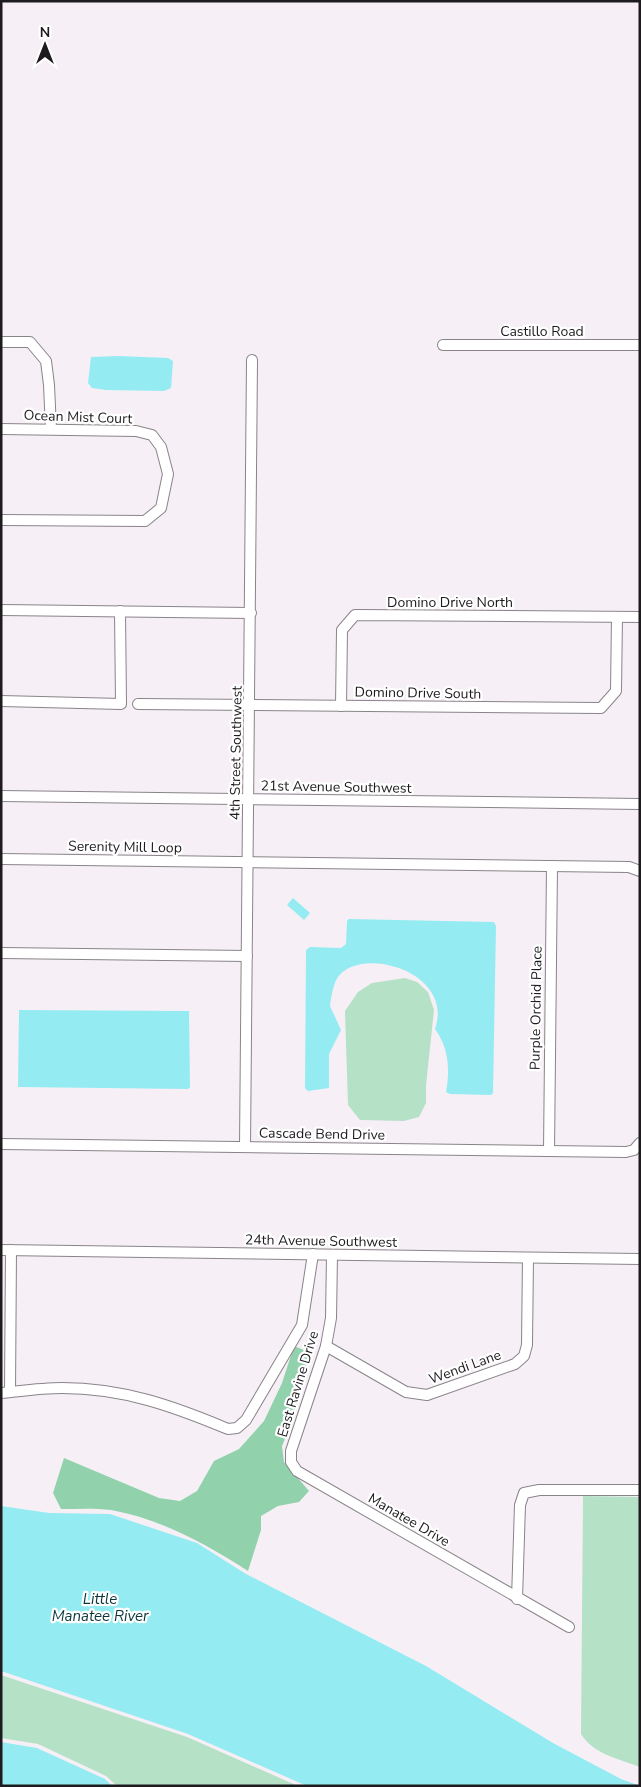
<svg xmlns="http://www.w3.org/2000/svg" width="641" height="1787" viewBox="0 0 641 1787" font-family="'Nunito Sans',sans-serif">
	<rect width="100%" height="100%" fill="#f6f0f6"/>
	<g fill="#b5e1c7">
		<polygon points="405,978 417,982 428,992 434,1010 426,1085 426,1103 419,1117 404,1121 360,1120 348,1105 345,1011 358,992 372,983"/>
		<path d="M583 1496 640 1497V1767C619 1759 593 1754 581 1734Z"/>
		<polygon points="1,1675 187,1737 298,1786 117,1786 106,1776 38,1744 1,1738"/>
	</g>
	<path fill="#91d2ad" d="M294 1346 309 1352 292 1422 282 1446 284 1462 309 1491 299 1502 278 1506 261 1516V1530L248 1571C206 1544 161 1519 111 1510 95 1508 77 1509 61 1509L53 1493 64 1458 159 1498 180 1501 197 1491 214 1461 239 1449 264 1421 282 1383Z"/>
	<g fill="#94ebf2">
		<polygon points="118,356 168,358 173,361 171,388 164,391 106,390 92,388 88,383 91,357"/>
		<polygon points="293,898 310,913 304,920 287,905"/>
		<path d="M349 919 494 922 496 926 493 1093 491 1095 450 1094 446 1092C450 1070 449 1048 435 1029 455 971 360 945 338 977 333 984 331 998 330 1006L341 1030 329 1054V1088L308 1091 305 1088 306 950 310 947 341 948 346 944 347 921Z"/>
		<polygon points="19,1010 189,1011 190,1087 188,1089 18,1087"/>
		<polygon points="1,1506 49,1513 110,1514 197,1543 246,1574 426,1666 553,1743 621,1779 640,1786 307,1786 188,1734 1,1671"/>
		<polygon points="1,1742 37,1748 105,1779 112,1786 1,1786"/>
	</g>
	<g fill="none" stroke-linecap="round" stroke-linejoin="round">
		<g stroke="#898489" stroke-width="12">
			<g id="minor">
				<polyline points="1,342 30,342 46,361 49,385 51,429"/>
				<polyline points="443,345 640,345"/>
				<polyline points="1,429 136,431 152,435 161,447 168,474 161,508 145,521 1,520"/>
				<polyline points="1,610 251,613"/>
				<polyline points="1,701 121,704 120,611"/>
				<polyline points="138,704 601,708 616,691 617,617"/>
				<polyline points="341,706 342,630 355,615 640,617"/>
				<polyline points="1,796 640,804"/>
				<polyline points="1,859 629,867 640,871"/>
				<polyline points="1,953 247,956"/>
				<polyline points="1,1144 626,1152 634,1150 640,1143"/>
				<polyline points="245,1147 252,360"/>
				<polyline points="549,1151 552,866"/>
				<polyline points="1,1250 640,1259"/>
				<polyline points="332,1255 331,1318 326,1346 291,1451 291,1462 297,1471 569,1627"/>
				<polyline points="326,1346 406,1392 427,1395 515,1364 524,1356 527,1345 528,1258"/>
				<polyline points="10,1392 11,1250"/>
				<path d="M1 1393C21 1391 42 1388 62 1388 123 1388 173 1406 228 1429L237 1428 246 1420 302 1325 313 1254"/>
				<polyline points="517,1599 520,1505 524,1493 539,1490 640,1490"/>
			</g>
		</g>
		<use href="#minor" stroke="#fff" stroke-width="10"/>
	</g>
	<g text-anchor="middle" dominant-baseline="central" stroke-width="4.5" stroke-linejoin="round" paint-order="stroke">
		<g font-size="14" fill="#1d1b1d" stroke="#fff">
			<text x="542" y="331">Castillo Road</text>
			<text transform="translate(78 417) rotate(2)">Ocean Mist Court</text>
			<text x="450" y="602">Domino Drive North</text>
			<text transform="translate(418 693) rotate(1)">Domino Drive South</text>
			<text transform="translate(236 753) rotate(-89)">4th Street Southwest</text>
			<text transform="translate(336 787) rotate(1)">21st Avenue Southwest</text>
			<text transform="translate(125 847) rotate(1)">Serenity Mill Loop</text>
			<text transform="translate(536 1008) rotate(-89)">Purple Orchid Place</text>
			<text transform="translate(322 1134) rotate(1)">Cascade Bend Drive</text>
			<text transform="translate(321 1241) rotate(1)">24th Avenue Southwest</text>
			<text transform="translate(465 1367) rotate(-20)">Wendi Lane</text>
			<text transform="translate(298 1384) rotate(-73)">East Ravine Drive</text>
			<text transform="translate(409 1520) rotate(30)">Manatee Drive</text>
		</g>
		<g font-size="15" font-style="italic" fill="#0b363a" stroke="#fff">
			<text x="100" y="1599">Little<tspan x="100" dy="17">Manatee River</tspan></text>
		</g>
	</g>
	<rect width="641" height="1787" fill="none" stroke="#1d1b1d" stroke-width="5"/>
	<g transform="translate(45 45)" stroke="#ffffff" stroke-width="4" paint-order="stroke">
	<path d="M0-4L9 19L0 12L-9 19Z" fill="#1d1b1d"/>
	<text y="-8" font-size="14" font-weight="bold" text-anchor="middle" fill="#1d1b1d">N</text>
	</g>
</svg>
